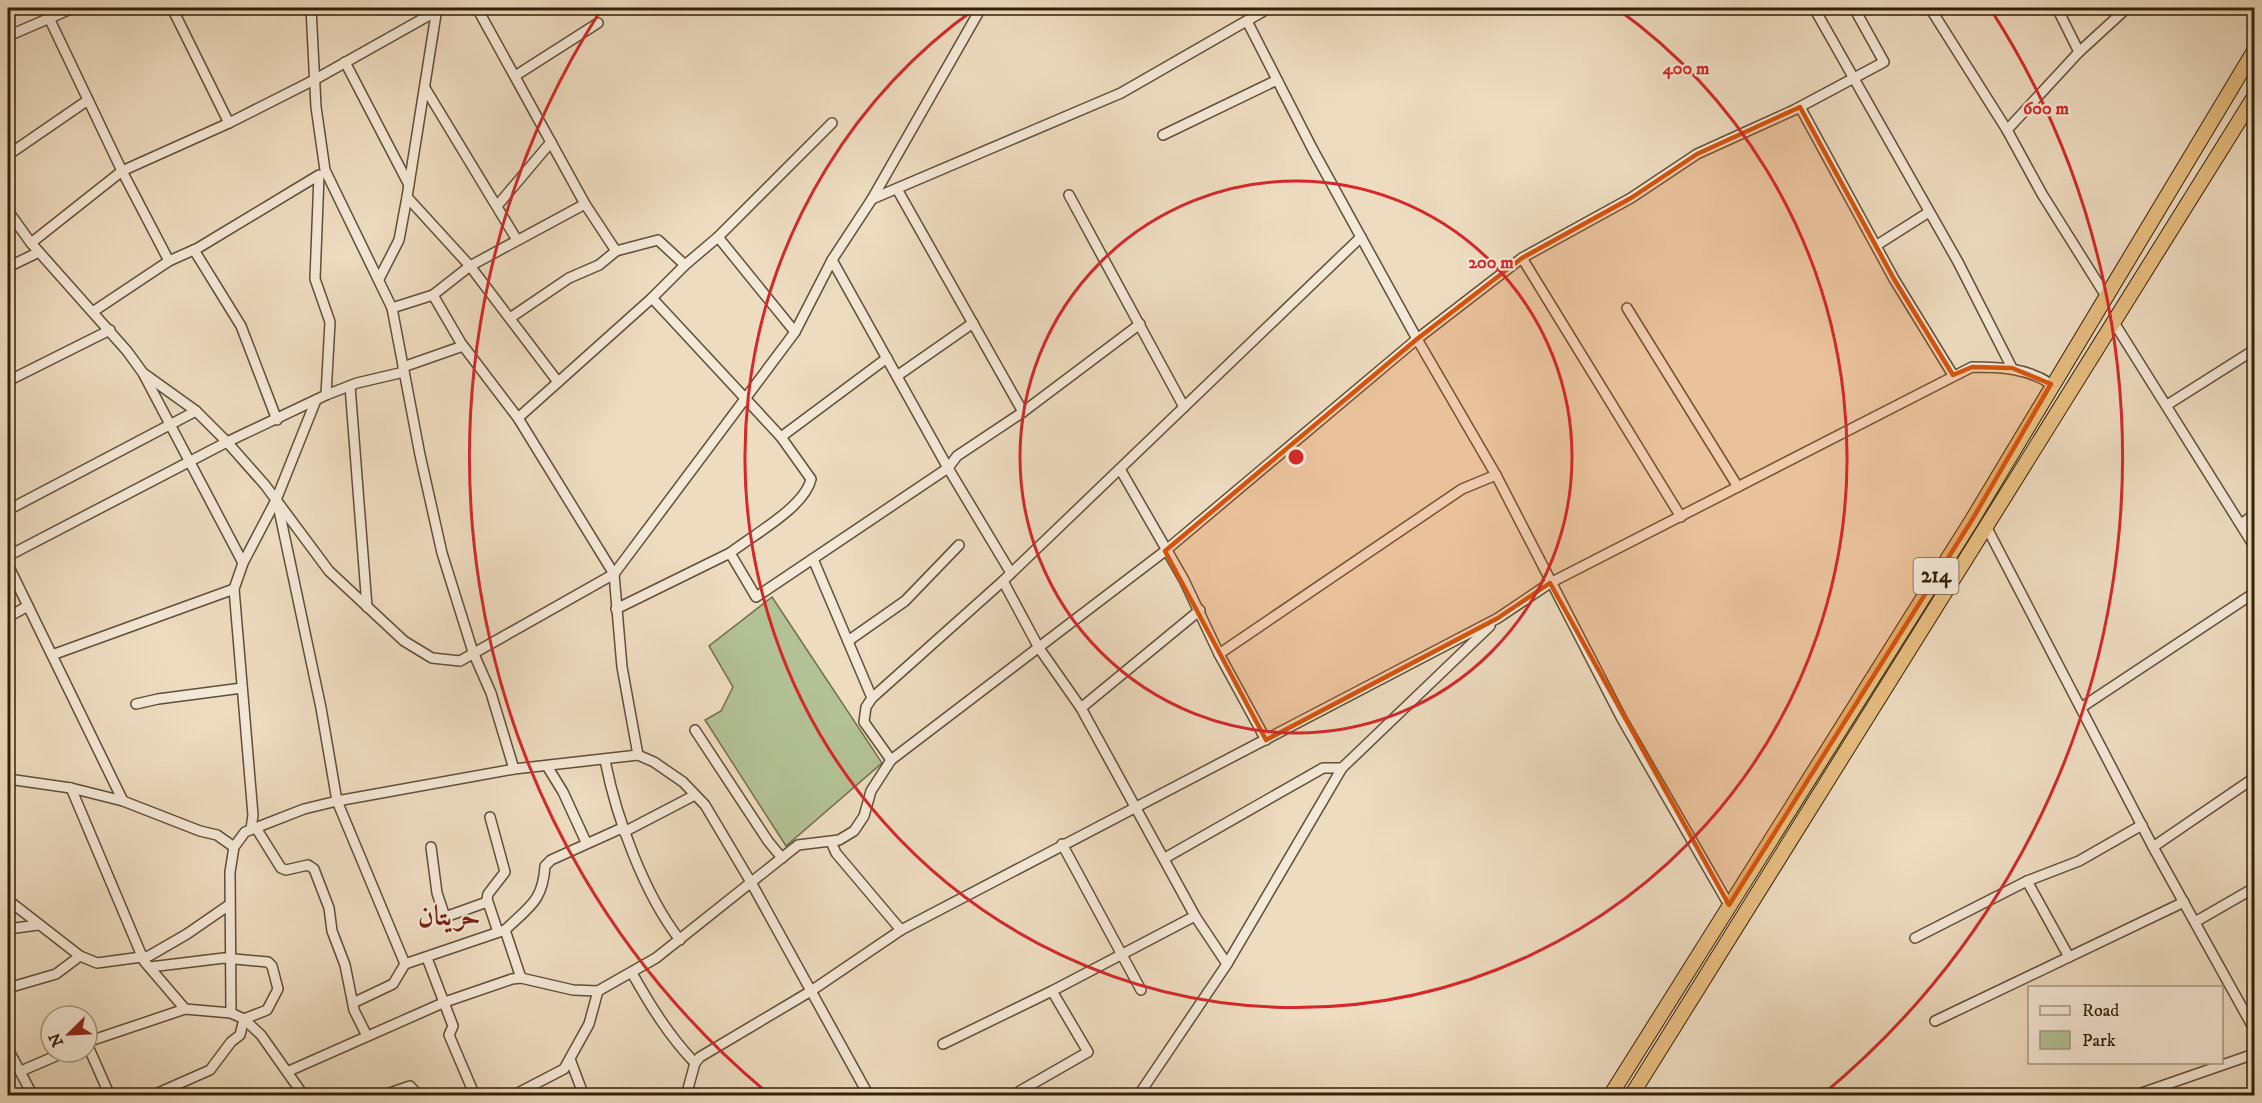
<svg xmlns="http://www.w3.org/2000/svg" width="2262" height="1103" viewBox="0 0 2262 1103" font-family="'IM FELL DW Pica',Amiri,serif">
	<rect width="100%" height="100%" fill="#eedcc0"/>
	<filter id="stains"><feTurbulence type="fractalNoise" baseFrequency=".00333" numOctaves="4"/><feColorMatrix values="0 0 0 0 .2 0 0 0 0 .09 0 0 0 0 .02 0 0 0 .5 -.17"/></filter>
	<radialGradient id="worn" r=".72"><stop offset=".6" stop-color="#630" stop-opacity="0"/><stop offset="1" stop-color="#630" stop-opacity=".3"/></radialGradient>
	<polygon fill="#b3c296" stroke="#72714e" stroke-width="1.5" points="772,597 882,763 786,846 705,720 721,711 733,687 709,646"/>
	<g fill="none" stroke-linecap="round" stroke-linejoin="round">
		<g stroke="#604f35" stroke-width="12">
			<g id="minor">
				<polyline points="172,8 229,123"/>
				<polyline points="311,8 316,107 325,170 392,308 420,455 442,553 473,652 491,693 514,769"/>
				<polyline points="437,8 407,197 470,266 558,382"/>
				<polyline points="477,8 585,204"/>
				<polyline points="1814,8 1958,262 2012,368"/>
				<polyline points="1930,8 2007,130"/>
				<polyline points="2057,8 2079,52"/>
				<polyline points="49,18 122,171 169,261"/>
				<polyline points="1247,21 1313,150 1417,339 1496,475 1622,719 1729,905"/>
				<polyline points="8,36 73,8"/>
				<polyline points="345,62 409,185"/>
				<polyline points="515,76 598,23"/>
				<polyline points="425,88 517,240"/>
				<polyline points="1800,107 1894,279 1953,375"/>
				<polyline points="1163,135 1277,80"/>
				<polyline points="8,155 88,100"/>
				<polyline points="897,189 1023,412"/>
				<polyline points="1069,195 1184,407"/>
				<polyline points="872,199 1121,93 1269,8"/>
				<polyline points="497,206 551,142"/>
				<polyline points="8,211 31,243 127,351 143,373 196,411 227,442 265,485 329,571 404,641 432,658 460,661 614,574 795,332 832,260 872,199 981,8"/>
				<polyline points="718,237 832,123"/>
				<polyline points="1361,237 1003,581 872,698 866,707 864,722 891,760 1165,551 1417,339 1522,258 1631,198 1697,154 1794,110 1884,62 1854,8"/>
				<polyline points="31,243 122,171 229,123 314,80 442,8"/>
				<polyline points="1877,245 1929,212"/>
				<polyline points="194,250 241,326 277,420"/>
				<polyline points="1522,258 1681,517"/>
				<polyline points="832,260 948,468 1011,573"/>
				<polyline points="8,267 39,252"/>
				<polyline points="379,279 399,240 407,197"/>
				<polyline points="433,295 461,343 518,418 614,574 622,667 638,755"/>
				<polyline points="2106,296 2042,194 2007,130 2079,52 2127,8"/>
				<polyline points="652,298 685,265"/>
				<polyline points="392,308 433,295 470,266 585,204 616,251 658,240 685,265 718,237 795,332"/>
				<polyline points="1627,308 1738,487"/>
				<polyline points="94,311 169,261 198,248 319,175 315,279 330,322 326,395"/>
				<polyline points="510,318 569,278 599,265 616,251"/>
				<polyline points="2113,321 2254,546"/>
				<polyline points="403,367 463,346"/>
				<polyline points="144,375 243,563"/>
				<polyline points="897,376 973,323"/>
				<polyline points="8,381 110,330"/>
				<polyline points="350,386 367,607"/>
				<polyline points="2167,405 2254,350"/>
				<path d="M518 418 652 298 781 437 811 479C805 507 753 535 730 553"/>
				<polyline points="781,437 887,358"/>
				<polyline points="1120,469 1184,580 1219,654 1266,740"/>
				<polyline points="8,510 196,411"/>
				<polyline points="279,510 321,708 337,801 405,964 505,930 521,978"/>
				<polyline points="2241,524 2254,515"/>
				<polyline points="1987,528 2153,847 2254,1029"/>
				<polyline points="8,556 227,442 326,395 357,383 404,372"/>
				<polyline points="813,559 872,698"/>
				<polyline points="8,565 123,801"/>
				<polyline points="1003,581 1039,648 1081,708 1195,916 1227,964"/>
				<polyline points="616,609 730,553 756,597 948,468 957,456 1023,412 1140,324"/>
				<polyline points="8,617 28,606"/>
				<polyline points="848,641 905,601 959,545"/>
				<polyline points="1219,654 1462,489 1496,475"/>
				<polyline points="52,655 234,589"/>
				<polyline points="136,704 158,699 242,688"/>
				<polyline points="2082,707 2254,593"/>
				<polyline points="1081,708 1200,610"/>
				<polyline points="695,730 768,841 782,858"/>
				<path d="M605 760C616 817 644 894 680 940"/>
				<polyline points="547,766 563,792 586,842"/>
				<polyline points="8,779 71,788 123,801 200,831 217,835 234,847 245,832 304,809 337,801 514,769 638,755 654,762 683,782 705,805 752,884 869,1096"/>
				<polyline points="71,788 144,961 185,1009"/>
				<polyline points="490,817 505,872 488,894 487,899 498,932"/>
				<polyline points="256,828 281,868 286,870 308,865 314,869 329,908 332,931 345,965 354,1010 367,1036"/>
				<polyline points="251,829 253,815 234,589 243,563 276,500 316,400"/>
				<polyline points="624,832 695,795"/>
				<polyline points="831,842 836,853 901,930"/>
				<polyline points="1062,844 1141,990"/>
				<polyline points="431,847 437,893 444,914 448,916 487,902"/>
				<polyline points="2153,847 2254,778"/>
				<polyline points="1165,858 1323,768 1342,768"/>
				<polyline points="2027,881 2069,957"/>
				<polyline points="8,900 80,956 97,963 149,956 187,934 229,905"/>
				<polyline points="2195,922 2254,888"/>
				<polyline points="8,929 38,925"/>
				<path d="M505 930C529 907 543 901 545 866L551 860 622 828"/>
				<polyline points="1915,938 2027,881 2079,861 2142,825"/>
				<polyline points="427,958 453,1026 449,1035 475,1096"/>
				<polyline points="150,967 224,958 268,962 272,966 278,989 267,1010 244,1019 240,1035 231,1042 210,1070 151,1096"/>
				<path d="M632 973C650 1005 669 1036 695 1063"/>
				<polyline points="8,988 56,974 80,956"/>
				<polyline points="353,1003 393,984 405,964"/>
				<polyline points="231,1013 230,872 234,847"/>
				<polyline points="1935,1021 2184,902"/>
				<polyline points="87,1042 185,1009 231,1013 244,1019 261,1035 304,1096"/>
				<polyline points="87,1044 110,1096"/>
				<polyline points="943,1044 1052,991 1195,916"/>
				<polyline points="8,1049 33,1096"/>
				<polyline points="570,1059 584,1096"/>
				<polyline points="21,1071 65,1052"/>
				<polyline points="289,1071 445,1002 512,979 521,978 573,990 598,991 656,958 798,845 839,840 854,831 864,816 871,791 891,760"/>
				<polyline points="1020,1091 1088,1052 1052,991"/>
				<polyline points="2136,1095 2254,1054"/>
				<polyline points="381,1096 410,1086 419,1096"/>
				<polyline points="512,1096 564,1069 589,1024 598,991"/>
				<path d="M686 1096 695 1063 700 1057 811 991 901 930 1498 618 1550 583 1972 367C2001 367 2027 368 2051 384"/>
				<polyline points="1138,1096 1227,964 1342,768 1490,626"/>
			</g>
		</g>
		<g stroke="#312007" stroke-width="16">
			<g id="highway">
				<polyline points="1610,1096 1972,520 2254,51"/>
				<path d="M1631 1096C1839 763 2045 429 2254 97"/>
			</g>
		</g>
		<use href="#minor" stroke="#f4e8d6" stroke-width="9"/>
		<use href="#highway" stroke="#e7be80" stroke-width="14"/>
	</g>
	<path fill="#d6530c" fill-opacity="0.2" stroke="#d6530c" stroke-width="4.5" stroke-linejoin="round" d="M1800 107 1894 279 1953 375 1972 367 2012 368 2051 384 1972 520 1729 905 1550 583 1498 618 1266 740 1165 551 1417 339 1522 258 1631 198 1697 154Z"/>
	<g fill="none" stroke="#d62828" stroke-width="3">
		<circle cx="1296" cy="457" r="276"/>
		<path d="M1616 8A551 551 0 1 1 976 8"/>
		<path d="M770 1095A827 827 0 0 1 599 13M1993 13A827 827 0 0 1 1822 1095"/>
	</g>
	<g text-anchor="middle" dominant-baseline="central" stroke-width="4.5" stroke-linejoin="round" paint-order="stroke">
		<rect fill="#f4e8d6" stroke="#6c5c45" stroke-width="1.5" x="1913.5" y="558" width="45" height="36" rx="4.5"/>
		<g font-size="21" font-weight="bold" fill="#312007">
			<text x="1936" y="576">214</text>
		</g>
		<g font-size="28" font-weight="bold" fill="#7a1f14" stroke="#f4e8d6">
			<text x="449" y="916">حريتان</text>
		</g>
	</g>
	<circle cx="1296" cy="457" r="9" fill="#d62828" stroke="#f4e8d6" stroke-width="3"/>
	<g font-size="18" text-anchor="middle" font-weight="bold" fill="#d62828" stroke="#f4e8d6" stroke-width="4.5" stroke-linejoin="round" paint-order="stroke">
		<text x="1686" y="74">400 m</text>
		<text x="2046" y="114">600 m</text>
		<text x="1491" y="268">200 m</text>
	</g>
	<rect width="2262" height="1103" fill="none" stroke="#eedcc0" stroke-width="30"/>
	<rect x="9" y="9" width="2244" height="1085" fill="none" stroke="#312007" stroke-width="3"/>
	<rect x="15" y="15" width="2232" height="1073" fill="none" stroke="#312007" stroke-width="1.5"/>
	<rect x="2028" y="986" width="195" height="78" fill="#f4e8d6" stroke="#a69883" stroke-width="1.5"/>
	<rect x="2040" y="1006" width="30" height="9" fill="#f4e8d6" stroke="#a69883" stroke-width="1.5"/>
	<text x="2082" y="1016" font-size="18" fill="#312007">Road</text>
	<rect x="2040" y="1031" width="30" height="18" fill="#b3c296" stroke="#a69883" stroke-width="1.5"/>
	<text x="2082" y="1046" font-size="18" fill="#312007">Park</text>
	<g transform="translate(69 1034) rotate(246)"><circle r="28" fill="#f4e8d6" stroke="#a69883" stroke-width="1.5"/>
	<path d="M0-4.5L10 22L0 15L-10 22Z" fill="#8f2418"/>
	<text y="-9" font-size="16" font-weight="bold" text-anchor="middle" fill="#312007">N</text>
	</g>
	<rect width="100%" height="100%" filter="url(#stains)"/>
	<rect width="100%" height="100%" fill="url(#worn)"/>
</svg>
